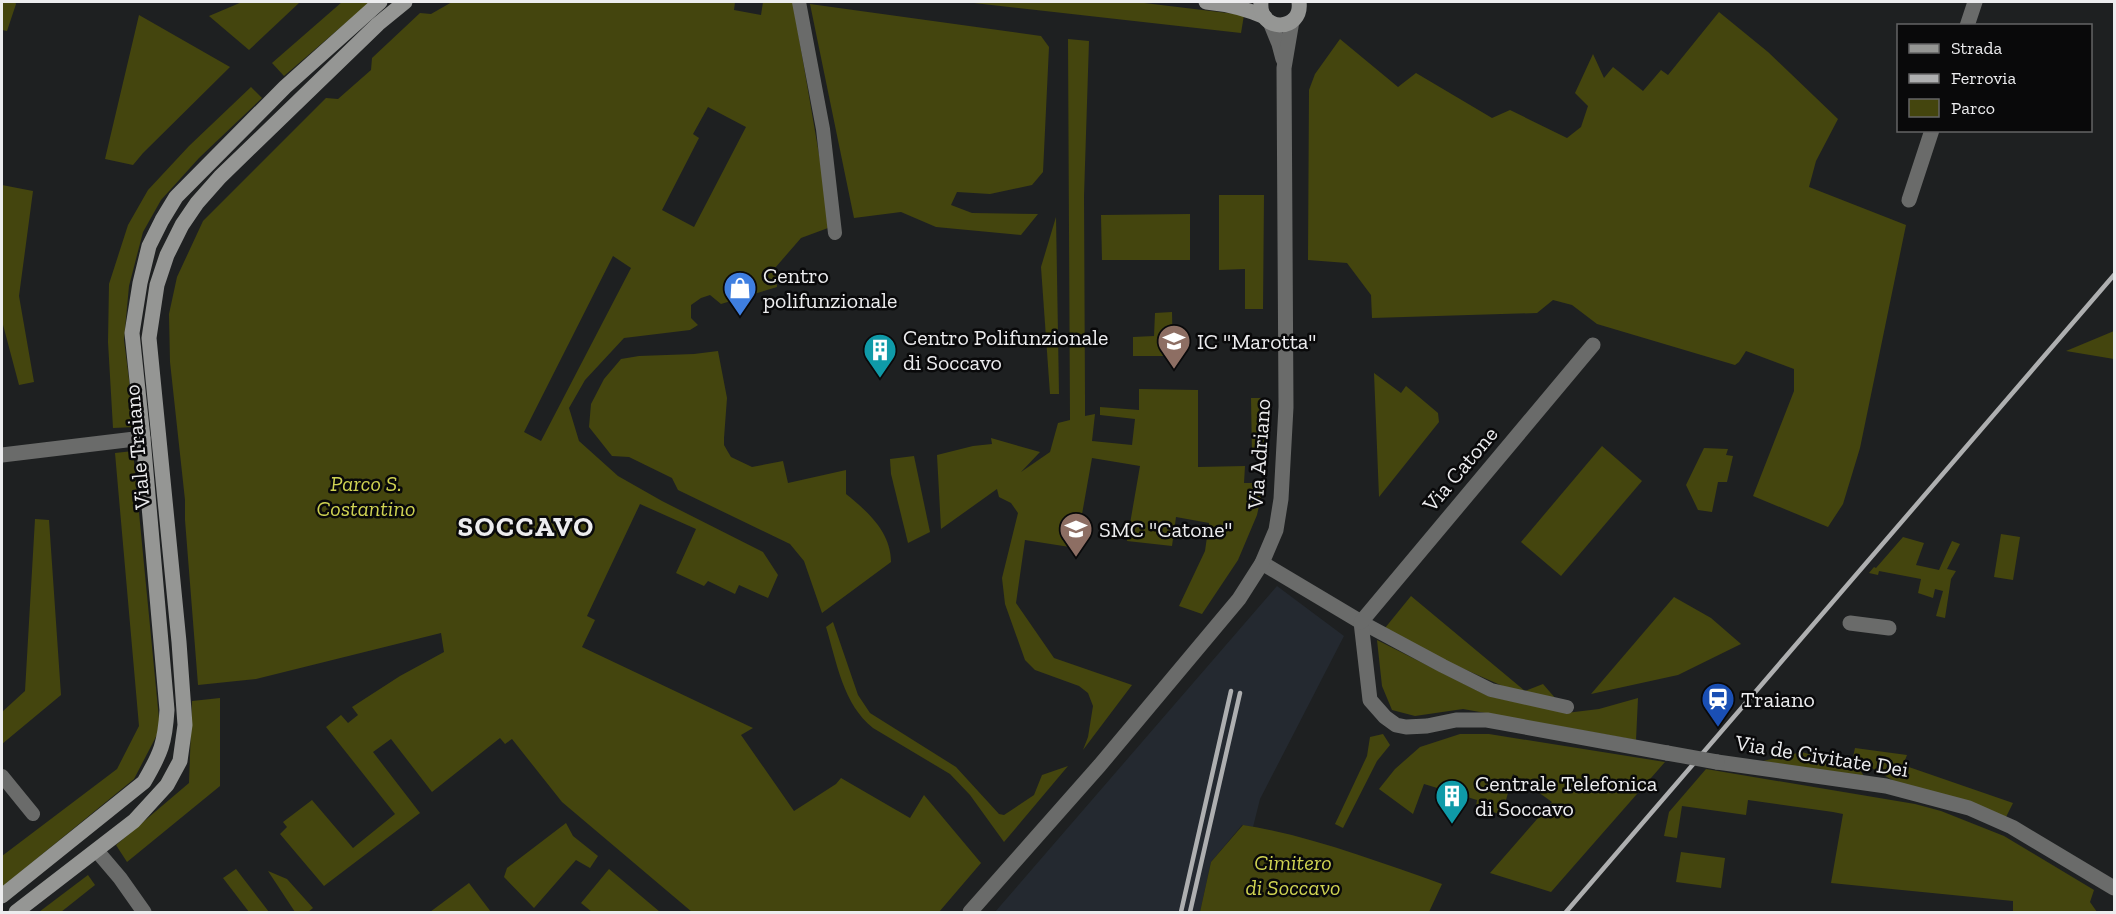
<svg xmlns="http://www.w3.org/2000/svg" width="2116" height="914" viewBox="0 0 2116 914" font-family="'Zilla Slab',serif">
	<rect width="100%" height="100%" fill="#1e2021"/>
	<polygon fill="#242930" points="1277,586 1344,636 1260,799 1253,827 1242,825 1211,862 1200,912 995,912"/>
	<g fill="#44450e" fill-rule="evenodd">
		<polygon points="2,2 15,2 16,4 7,31 2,30"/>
		<polygon points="242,2 300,2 249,50 209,16"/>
		<polygon points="342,2 370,2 284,76 272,63"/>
		<path d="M452 2H735L734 10 761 15 763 2 793 3 827 201 828 228 801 238 775 268 777 287 721 304 710 295 701 298 691 305V318L698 325 690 330 624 338 585 380 569 408 579 441 618 476 662 501 763 552 778 575 768 598 739 585 735 594 708 581 704 586 676 573 696 529 640 504 587 616 595 620 582 647 753 728 741 735 794 811 836 784 841 778 910 818 924 795 981 863 939 912H692L562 802 512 739 505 744 500 738 432 792 391 739 373 752 420 813 324 886 280 834 287 827 283 822 312 800 353 848 395 814 326 727 341 715 348 723 358 715 352 707 400 676 444 652 441 633 256 679 198 685 185 520V500L170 362 169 314 177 277 203 221 326 98 338 99 371 70 372 58 420 13 431 14ZM708 107 746 127 694 227 662 210 699 138 693 134ZM613 256 631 268 541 441 524 432Z"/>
		<polygon points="965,2 1136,2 1244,15 1241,33"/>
		<polygon points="810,4 1041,36 1049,47 1043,172 1032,185 990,194 957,192 951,205 972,213 1038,214 1021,235 936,227 901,212 854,218"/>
		<polygon points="1719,12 1768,52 1838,119 1816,161 1809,187 1906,225 1860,448 1843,504 1828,527 1753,496 1794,391 1794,369 1746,351 1739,362 1735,365 1597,324 1572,305 1553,300 1537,313 1372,318 1371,295 1347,263 1308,260 1309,90 1315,74 1340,39 1398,87 1416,73 1492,118 1510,110 1567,138 1581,127 1588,106 1575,93 1593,54 1604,78 1613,67 1643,91 1661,70 1668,75"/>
		<polygon points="139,15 230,67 143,153 133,165 105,159"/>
		<polygon points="1068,39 1089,41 1084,196 1085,395 1085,416 1095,414 1092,441 1132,445 1135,419 1100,415 1100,407 1139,410 1139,389 1198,390 1198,467 1245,466 1244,483 1264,483 1257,515 1238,560 1202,614 1179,606 1205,551 1209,523 1176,517 1172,546 1127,541 1140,466 1092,458 1076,548 1025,540 1016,603 1054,658 1132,685 1083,750 1088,737 1093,706 1088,693 1079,686 1035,670 1025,660 1005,604 1002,578 1018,513 1011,503 999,497 997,489 941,529 937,455 973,446 992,444 991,438 1040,452 1021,472 1050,452 1058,423 1070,420"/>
		<polygon points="251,87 262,98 199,158 161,200 143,232 129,286 124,340 135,427 113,428 108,342 109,284 128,225 148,190 189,146"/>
		<polygon points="2,185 33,191 19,296 34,382 19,385 2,321"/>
		<polygon points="1219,195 1264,195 1263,309 1245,309 1245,269 1219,270"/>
		<polygon points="1190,214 1190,260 1102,260 1101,215"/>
		<polygon points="1056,217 1059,394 1050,394 1041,267"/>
		<polygon points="1172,312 1173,356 1133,356 1133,337 1154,336 1155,313"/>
		<polygon points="2114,331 2114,359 2066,351"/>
		<path d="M718 351 727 398 724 438V445L728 452 731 457 752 467 783 461 788 483 846 470V494C868 512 891 532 891 562L822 613 804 561 790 544 678 490 672 478 629 457 612 456 589 427 591 404 604 379 621 359 639 356 694 354Z"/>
		<polygon points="1374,373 1401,393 1406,386 1438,413 1439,422 1379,497"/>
		<polygon points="1251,398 1263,398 1264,455 1252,455"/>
		<polygon points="1602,446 1642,481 1561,576 1521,542"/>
		<polygon points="1704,448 1728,449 1726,455 1733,456 1727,482 1718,482 1712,512 1698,510 1686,485"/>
		<polygon points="133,451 160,729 134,779 2,887 2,856 117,769 139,726 115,453"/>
		<polygon points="914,456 930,532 908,543 891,474 890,459"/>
		<polygon points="35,519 49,520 61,695 2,744 2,712 25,691"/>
		<polygon points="2001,534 2020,537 2013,580 1994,577"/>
		<polygon points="1903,537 1924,543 1916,565 1939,570 1952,541 1960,544 1947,569 1956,571 1951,579 1945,618 1936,616 1943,591 1935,589 1933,598 1918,593 1921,579 1879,571 1878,575 1869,573 1874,567 1876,568"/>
		<polygon points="1411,596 1525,691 1543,684 1556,699 1514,691 1448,662 1385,628"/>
		<polygon points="1674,597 1711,618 1741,644 1678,675 1591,694"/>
		<path d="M833 622 858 695 870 713 956 767 999 814 1004 815 1034 795 1042 775 1068 766 1004 842 970 795 950 774 873 728C843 704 837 663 826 627Z"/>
		<polygon points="1377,640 1488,696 1566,713 1599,709 1638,698 1636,740 1463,709 1415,716 1392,710 1382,686"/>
		<polygon points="220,698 220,786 127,862 116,845 189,783 192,701"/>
		<polygon points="1383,734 1390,745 1377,761 1343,828 1335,824 1367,756 1370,737"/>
		<polygon points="1460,734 1489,734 1665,762 1551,892 1490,873 1552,802 1513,774 1502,815 1476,806 1477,800 1424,784 1413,814 1379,789 1395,769 1420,747"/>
		<polygon points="1855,748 1907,755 1903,765 2013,803 2005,819 1904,787 1853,757"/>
		<polygon points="1802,752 1860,770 1866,779 1763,761"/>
		<polygon points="1706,769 1915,804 1941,811 2004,836 2094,890 2090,902 2097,912 2013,912 2013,901 1831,883 1843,814 1833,812 1748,800 1746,815 1682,806 1677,838 1664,836 1669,812"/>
		<polygon points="566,823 573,836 598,856 590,868 576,860 534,908 504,877 507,868"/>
		<path d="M1243 825C1311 836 1376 861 1442 884L1429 912H1200L1211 862Z"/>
		<polygon points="1681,852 1725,858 1721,888 1676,882"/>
		<polygon points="236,869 269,912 249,912 223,878"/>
		<polygon points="609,869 660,912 592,912 581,903"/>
		<polygon points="268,871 287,879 313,908 308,912 295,912"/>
		<polygon points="88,875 95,885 61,912 39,912"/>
		<polygon points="469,883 491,912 430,912"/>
	</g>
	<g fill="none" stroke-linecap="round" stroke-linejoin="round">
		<g stroke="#6a6b6a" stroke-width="14">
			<polyline points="799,2 823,129 835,233"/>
			<polyline points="1361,622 1443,666 1491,690 1567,707"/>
			<polyline points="2,776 33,814"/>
		</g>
		<g stroke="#6a6b6a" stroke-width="15">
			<polyline points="1967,26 1975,2"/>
			<polyline points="1909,200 1932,130"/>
			<polyline points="2,455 143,438"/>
			<polyline points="1262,563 1361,622 1370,700 1385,717 1396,725 1406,727 1427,726 1456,720 1487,720 1667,753"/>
			<polyline points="1361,622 1593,345"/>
			<polyline points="1850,623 1889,628"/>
			<polyline points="1717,762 1886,786 1969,808 2012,827 2114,888"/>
			<polyline points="97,851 120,878 144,912"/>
		</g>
		<g stroke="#6a6b6a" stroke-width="15">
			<polyline points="1270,22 1279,44 1283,59"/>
			<polyline points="970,912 1100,765 1239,599 1262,563 1276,530 1281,499 1286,407 1284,68 1292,21"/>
		</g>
		<g stroke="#959694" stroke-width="15">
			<path d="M1206 2C1227 4 1245 8 1265 17"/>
			<path d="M1261 2C1258 33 1303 32 1299 2"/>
			<path d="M2 896 144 782C161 753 165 743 167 710L143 438 132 333 140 283 149 246 162 220 176 197 285 87 380 2"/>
			<polyline points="16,912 134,821 167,785 180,761 185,725 179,642 149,338 157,285 167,255 182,225 197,203 220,177 378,24 405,2"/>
		</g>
		<g stroke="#aeafb0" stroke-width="4.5">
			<polyline points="1181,912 1231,691"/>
			<polyline points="1190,912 1240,693"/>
			<polyline points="1566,912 2114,275"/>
		</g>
		<polyline stroke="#6a6b6a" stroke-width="15" points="1667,753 1717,762"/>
	</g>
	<defs>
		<g id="shop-pin" transform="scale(1.725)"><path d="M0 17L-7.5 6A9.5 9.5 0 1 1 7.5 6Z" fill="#3f7fe0" stroke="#09090a"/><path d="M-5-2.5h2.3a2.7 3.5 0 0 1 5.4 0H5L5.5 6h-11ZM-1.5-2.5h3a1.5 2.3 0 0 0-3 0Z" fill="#fff"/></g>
		<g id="school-pin" transform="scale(1.725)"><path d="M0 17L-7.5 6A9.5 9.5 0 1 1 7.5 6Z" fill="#8d6e63" stroke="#09090a"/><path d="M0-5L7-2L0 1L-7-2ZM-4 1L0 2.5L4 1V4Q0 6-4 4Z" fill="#fff"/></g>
		<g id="building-pin" transform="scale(1.725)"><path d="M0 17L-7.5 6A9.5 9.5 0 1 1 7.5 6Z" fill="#0f9aa8" stroke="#09090a"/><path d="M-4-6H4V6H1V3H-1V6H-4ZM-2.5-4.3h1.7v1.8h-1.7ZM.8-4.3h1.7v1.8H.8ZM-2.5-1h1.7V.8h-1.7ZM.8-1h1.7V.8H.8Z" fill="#fff"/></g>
		<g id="station-pin" transform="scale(1.725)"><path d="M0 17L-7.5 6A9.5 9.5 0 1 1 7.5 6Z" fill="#1a4fb4" stroke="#09090a"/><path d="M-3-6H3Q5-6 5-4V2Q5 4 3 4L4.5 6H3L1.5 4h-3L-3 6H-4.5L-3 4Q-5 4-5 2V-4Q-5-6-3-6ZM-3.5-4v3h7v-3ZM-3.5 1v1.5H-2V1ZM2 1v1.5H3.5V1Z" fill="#fff"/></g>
	</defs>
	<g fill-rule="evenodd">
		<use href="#shop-pin" x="740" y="288"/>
		<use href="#school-pin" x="1174" y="341"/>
		<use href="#building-pin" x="880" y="350"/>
		<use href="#school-pin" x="1076" y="529"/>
		<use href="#station-pin" x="1718" y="699"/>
		<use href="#building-pin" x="1452" y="796"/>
	</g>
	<g text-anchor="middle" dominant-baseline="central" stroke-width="5" stroke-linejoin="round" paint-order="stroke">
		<g font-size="22" fill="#ececee" stroke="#09090a" text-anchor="start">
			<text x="763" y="275">Centro<tspan x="763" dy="25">polifunzionale</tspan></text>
			<text x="903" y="337">Centro Polifunzionale<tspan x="903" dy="25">di Soccavo</tspan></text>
			<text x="1197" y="341">IC "Marotta"</text>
			<text x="1099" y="529">SMC "Catone"</text>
			<text x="1741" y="699">Traiano</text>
			<text x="1475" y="783">Centrale Telefonica<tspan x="1475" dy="25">di Soccavo</tspan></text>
		</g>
		<g font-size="22" fill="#ececee" stroke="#09090a">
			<text transform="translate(137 447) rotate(-95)">Viale Traiano</text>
			<text transform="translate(1259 454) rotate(-86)">Via Adriano</text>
			<text transform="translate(1460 469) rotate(-50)">Via Catone</text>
			<text transform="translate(1822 756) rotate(9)">Via de Civitate Dei</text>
		</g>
		<g font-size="22" font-style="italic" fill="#cfd252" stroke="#09090a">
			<text x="366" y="483">Parco S.<tspan x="366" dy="25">Costantino</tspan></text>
			<text x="1293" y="862">Cimitero<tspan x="1293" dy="25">di Soccavo</tspan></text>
		</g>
		<g font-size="28" font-weight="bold" letter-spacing="1.5" fill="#ececee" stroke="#09090a">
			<text x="526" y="526">SOCCAVO</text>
		</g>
	</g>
	<rect width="2116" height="914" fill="none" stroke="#ececee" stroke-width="6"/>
	<rect x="1897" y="24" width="195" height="108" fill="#09090a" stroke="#646465" stroke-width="1.5"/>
	<rect x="1909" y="44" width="30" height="9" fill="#959694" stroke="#646465" stroke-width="1.5"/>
	<text x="1951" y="54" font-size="18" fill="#ececee">Strada</text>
	<rect x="1909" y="74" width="30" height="9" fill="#aeafb0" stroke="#646465" stroke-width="1.5"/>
	<text x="1951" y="84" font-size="18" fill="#ececee">Ferrovia</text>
	<rect x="1909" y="99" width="30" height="18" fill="#44450e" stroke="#646465" stroke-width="1.5"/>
	<text x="1951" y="114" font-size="18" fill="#ececee">Parco</text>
</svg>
